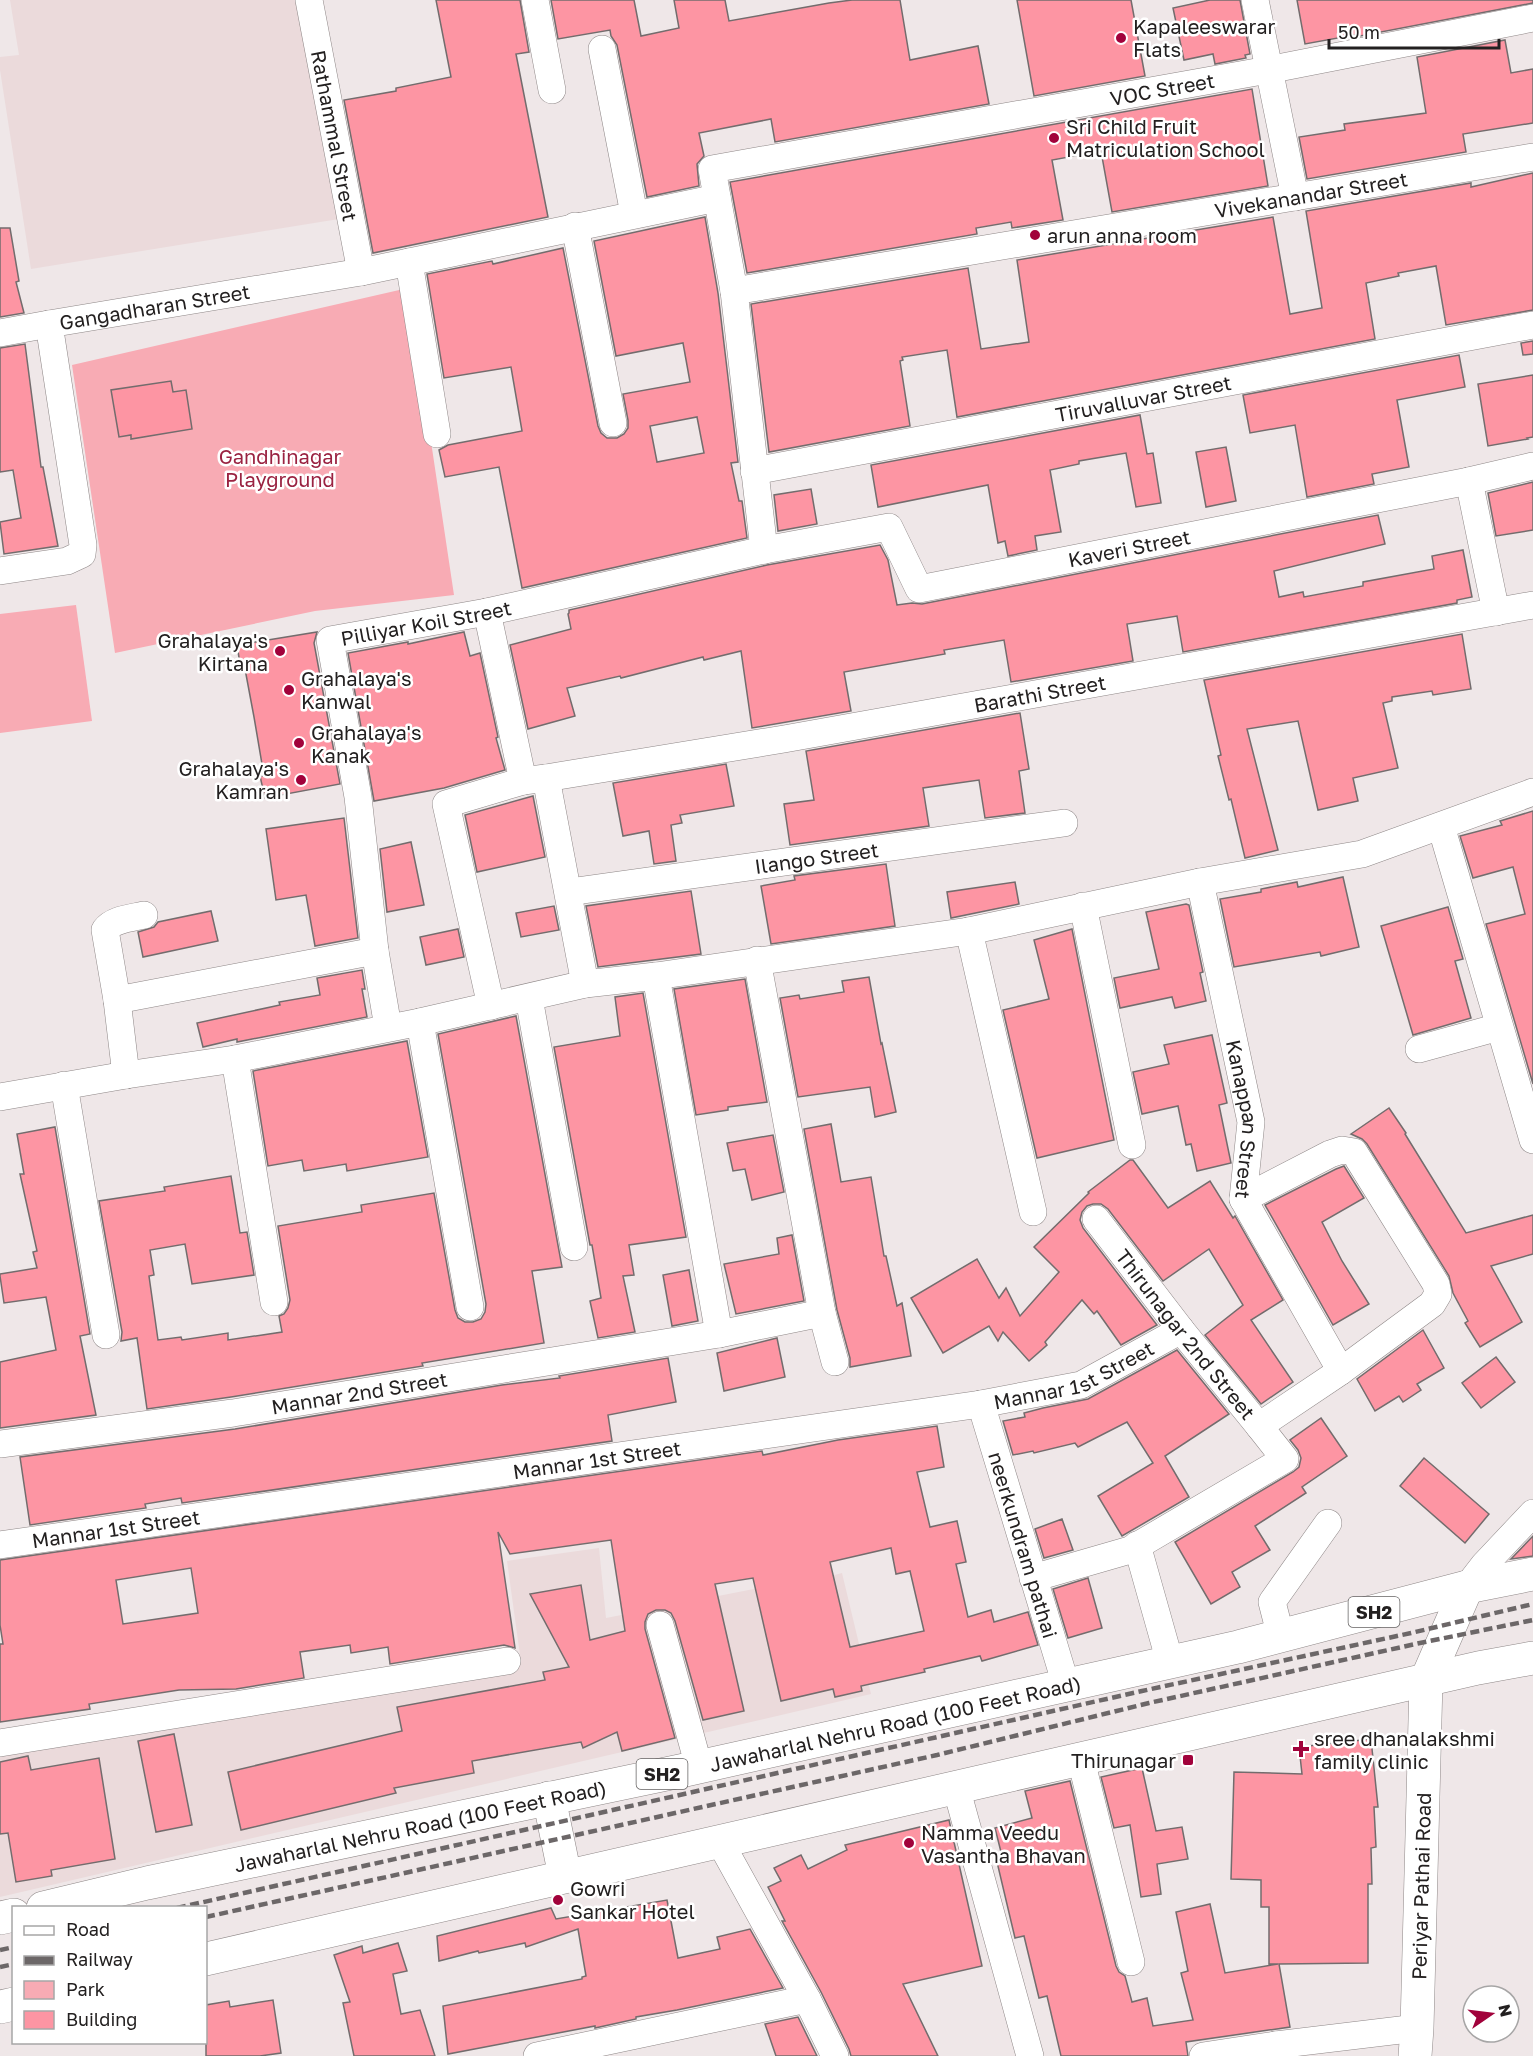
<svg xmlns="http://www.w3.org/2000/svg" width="1533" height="2056" viewBox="0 0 1533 2056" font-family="'Golos Text',sans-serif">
	<rect width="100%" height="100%" fill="#efe7e8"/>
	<g fill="#ebdadb">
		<polygon points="10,0 295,0 345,218 31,269 0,70 0,57 19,55"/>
		<polygon points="599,1548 606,1618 826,1575 827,1577 842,1573 871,1694 0,1897 0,1745 520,1655 507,1561"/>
	</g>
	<g fill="#f8abb4">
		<polygon points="408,288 454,595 315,611 115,653 72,365"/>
		<polygon points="76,605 92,721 0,733 0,614"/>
	</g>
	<g fill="#fd95a3" stroke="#736c6d" stroke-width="1.5" fill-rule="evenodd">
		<polygon points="436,0 520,0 529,52 516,54 548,217 373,253 344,100 396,91 396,88 451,77"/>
		<polygon points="551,0 634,0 641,36 679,28 674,0 725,0 729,21 829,3 852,0 900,0 910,60 978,46 989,104 775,142 771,119 699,133 704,156 697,164 699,186 647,197 617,45 611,36 610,30 558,39"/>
		<polygon points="1017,0 1131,0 1145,76 1034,96"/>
		<polygon points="1210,0 1240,0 1250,54 1245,55 1246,58 1215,64 1213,54 1184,60 1173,8"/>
		<polygon points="1297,0 1533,0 1533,3 1355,37 1354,35 1305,44"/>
		<polygon points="1505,40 1511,73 1533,69 1533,123 1463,134 1466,152 1307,179 1299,137 1345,130 1344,124 1426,113 1417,57"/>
		<polygon points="1252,89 1268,186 1112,212 1101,151 1052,160 1063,220 1012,228 1011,222 976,228 977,234 747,273 730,182"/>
		<polygon points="1533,173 1533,310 1446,325 1436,266 1398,273 1399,276 1366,283 1375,339 957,417 947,350 902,357 903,360 900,361 910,426 769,452 751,304 968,268 981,349 1029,342 1017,260 1273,217 1290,314 1322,308 1306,211 1471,183 1471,187"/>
		<path d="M705 217 718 293 738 462 731 463 739 501H742L747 538 522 588 499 467 445 477 439 450 448 445 522 431 511 367 444 378 427 274 492 261 493 264 563 248 598 426 601 433 607 438H617L624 434 628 428V420L623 394 690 382 683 343 616 356 594 241ZM697 417 704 453 657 462 650 426Z"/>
		<polygon points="0,228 10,228 19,281 16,282 24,313 0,317"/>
		<polygon points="1533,341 1533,354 1523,355 1521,343"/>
		<polygon points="25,344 41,467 43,467 58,546 4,554 0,522 21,518 13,470 0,472 0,348"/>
		<polygon points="1459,355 1465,387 1397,400 1409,467 1372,474 1374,484 1307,497 1295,425 1250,433 1243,395"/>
		<polygon points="1533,375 1533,437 1527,438 1528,439 1488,446 1478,384"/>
		<polygon points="171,381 173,392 186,390 192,429 131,439 131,435 119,437 111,390"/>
		<polygon points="1140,415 1147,454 1153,453 1161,503 1136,507 1126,453 1079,461 1079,464 1050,470 1061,532 1035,536 1037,550 1008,556 1005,541 998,543 988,485 878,507 871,465"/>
		<polygon points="1226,447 1236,501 1206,507 1196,452"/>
		<polygon points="1533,482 1533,530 1496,536 1488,493"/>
		<polygon points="811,489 817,524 778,531 774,495"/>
		<polygon points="1378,515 1385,544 1274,571 1279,597 1303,592 1304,597 1363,586 1363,582 1434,569 1432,556 1463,550 1472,597 1457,600 1457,603 1183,652 1177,616 1127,624 1133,661 1011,682 1004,640 944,650 945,654 844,672 851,711 752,728 741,651 704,660 703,657 621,678 620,676 567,688 575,716 528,729 510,645 571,629 568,614 569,613 569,610 767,565 880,545 888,560 897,605 912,603 922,604"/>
		<polygon points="317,632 314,643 340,784 265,798 260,776 264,776 254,717 245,669 241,670 237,645"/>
		<polygon points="464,632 470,656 480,653 498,737 496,738 505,770 444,788 374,801 348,653 408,642 408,644"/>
		<polygon points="1462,634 1471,689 1433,695 1432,691 1392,697 1392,701 1383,703 1398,768 1353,778 1358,801 1318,810 1298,721 1247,729 1278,850 1245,858 1231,799 1229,800 1218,756 1221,755 1204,680"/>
		<polygon points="1020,713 1029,769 1019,771 1025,813 985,818 979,780 923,788 929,826 790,845 784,804 814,800 806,751"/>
		<polygon points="726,764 734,806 680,815 682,823 671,825 676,861 654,864 649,831 623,836 613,783"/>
		<polygon points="533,796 545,857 477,872 465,815"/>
		<polygon points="1533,811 1533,1084 1486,924 1525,914 1514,871 1513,867 1473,878 1460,836 1502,825 1500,821"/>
		<polygon points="344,818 358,938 315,946 306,895 276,900 266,829"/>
		<polygon points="411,842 424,905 387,912 380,849"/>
		<polygon points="886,864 895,926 771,944 761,886 795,880 794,876"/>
		<polygon points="1343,877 1359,947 1321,956 1320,952 1234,967 1220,899 1261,892 1261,889 1297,882 1298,887"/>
		<polygon points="1015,882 1019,904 951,918 947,892"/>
		<polygon points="691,891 701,954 598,967 586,906"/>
		<polygon points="1186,904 1189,905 1203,972 1200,973 1206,1001 1175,1008 1172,997 1120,1008 1114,978 1159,969 1146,912"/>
		<polygon points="554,906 559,930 521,937 516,913"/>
		<polygon points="1448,907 1463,959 1455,961 1471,1018 1413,1035 1381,926"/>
		<polygon points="211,911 218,941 143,957 138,932 154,927 158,922"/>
		<polygon points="458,929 464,957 426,965 420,937"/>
		<polygon points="1072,929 1114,1140 1037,1158 1003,1010 1049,999 1034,940"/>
		<polygon points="362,970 365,989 362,989 367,1017 237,1042 237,1039 203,1047 197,1023 280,1005 279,1002 320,995 317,978"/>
		<polygon points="869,977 881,1044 882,1043 896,1112 875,1117 870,1087 798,1097 780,998 799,995 800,999 844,992 842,981"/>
		<polygon points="745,979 767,1102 728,1107 728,1110 696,1115 674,989"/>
		<polygon points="643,993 686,1237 629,1245 634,1275 623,1276 635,1332 598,1338 590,1301 601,1298 592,1245 590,1245 554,1047 620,1036 615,997"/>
		<polygon points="516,1016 562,1267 532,1271 544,1343 422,1363 423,1366 231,1397 147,1409 137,1338 121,1341 122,1332 99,1201 165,1191 164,1187 231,1176 240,1233 247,1232 254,1275 192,1284 185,1244 150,1250 154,1275 149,1276 158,1340 181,1337 182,1340 228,1333 228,1340 282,1332 279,1316 284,1314 288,1308 290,1300 278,1226 362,1212 361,1205 434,1193 455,1310 458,1318 465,1322 473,1322 481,1319 485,1312 486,1304 438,1034"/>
		<polygon points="1212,1035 1227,1103 1219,1105 1231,1163 1197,1171 1191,1144 1186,1145 1178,1106 1142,1114 1133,1072 1169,1064 1164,1045"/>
		<polygon points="407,1041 428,1157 347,1171 346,1164 304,1171 302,1160 268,1166 253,1071"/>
		<polygon points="1389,1108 1406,1133 1405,1134 1466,1233 1533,1215 1533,1254 1491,1266 1522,1322 1480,1347 1465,1323 1468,1321 1453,1293 1449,1276 1367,1144 1362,1139 1351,1134"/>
		<polygon points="831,1124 841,1182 871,1177 884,1256 886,1256 897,1306 902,1303 911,1356 850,1367 850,1358 837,1310 804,1129"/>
		<polygon points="55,1127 90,1334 80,1336 96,1415 0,1428 0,1362 56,1350 46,1297 4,1303 0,1276 0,1274 37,1268 33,1252 37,1251 20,1174 24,1174 17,1134"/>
		<polygon points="773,1135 784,1192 752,1200 745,1169 733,1171 727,1143"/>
		<polygon points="1130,1160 1133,1160 1168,1208 1210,1181 1233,1218 1235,1216 1283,1300 1251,1320 1293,1382 1261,1404 1205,1335 1243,1305 1209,1249 1163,1281 1108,1209 1101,1204 1093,1204 1087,1206 1082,1212 1080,1220 1083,1228 1157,1325 1121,1345 1097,1311 1094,1314 1082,1300 1045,1342 1047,1345 1029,1361 1003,1332 998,1341 989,1326 943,1353 911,1298 977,1259 999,1298 1006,1288 1020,1316 1059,1272 1034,1247 1089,1193 1088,1192"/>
		<polygon points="1344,1166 1364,1198 1322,1222 1342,1261 1369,1304 1333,1325 1265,1205 1336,1169"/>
		<polygon points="792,1235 804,1301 736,1314 724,1264 779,1254 777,1238"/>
		<polygon points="689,1270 698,1321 672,1326 663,1275"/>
		<polygon points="1423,1330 1444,1368 1417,1384 1421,1390 1403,1402 1399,1396 1375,1411 1357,1379"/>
		<polygon points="777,1338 785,1377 724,1391 717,1353"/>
		<polygon points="1177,1350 1229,1414 1165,1456 1189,1497 1122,1536 1098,1496 1153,1463 1127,1422 1078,1447 1075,1443 1034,1453 1033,1451 1013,1455 1003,1421 1025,1417 1024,1413 1043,1408 1088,1399"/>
		<polygon points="1496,1357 1515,1382 1481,1408 1462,1383"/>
		<polygon points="668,1358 676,1402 608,1415 612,1441 182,1503 181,1498 145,1504 146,1508 30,1525 20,1457 235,1429 502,1385 560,1378 559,1376"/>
		<polygon points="1321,1418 1347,1456 1302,1487 1306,1493 1255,1526 1270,1550 1232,1572 1240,1587 1211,1604 1175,1542 1293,1472 1299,1467 1301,1458 1298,1450 1290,1440"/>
		<path d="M937 1426 944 1467 917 1472 930 1527 957 1521 966 1562 956 1564 968 1617 991 1610 994 1622 1028 1612 1038 1645 982 1661 980 1656 924 1669 925 1672 861 1686 862 1691 835 1697 833 1689 781 1701 753 1578 715 1584 744 1711 703 1720 675 1621 671 1613 665 1610H656L648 1614 645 1622V1629L675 1738 622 1751 617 1732 583 1748 581 1742 472 1761 474 1773 394 1788 396 1793 241 1830 228 1772 402 1731 397 1707 545 1680 543 1672 569 1667 530 1594 581 1585 590 1640 625 1631 611 1540 510 1554 498 1532 515 1648 504 1645 390 1664 388 1647 351 1653 350 1645 300 1652 304 1678 236 1689 179 1690 89 1704 90 1709 0 1722V1644H3L0 1625V1560L762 1451 763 1455 838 1440ZM891 1548 896 1574 910 1571 924 1631 850 1647 830 1562ZM191 1568 198 1613 123 1624 116 1580Z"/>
		<polygon points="1424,1458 1489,1514 1465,1543 1400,1486"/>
		<polygon points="1062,1519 1073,1550 1044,1558 1035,1529"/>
		<polygon points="1533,1536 1533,1556 1511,1559"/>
		<polygon points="1088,1578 1102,1628 1068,1638 1053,1589"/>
		<polygon points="174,1734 192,1825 156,1832 138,1741"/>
		<polygon points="1371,1739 1378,1807 1374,1807 1376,1847 1371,1848 1372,1884 1368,1884 1368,1963 1279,1964 1290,2027 1186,2042 1188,2056 1061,2056 1047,1996 1039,1998 1024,1936 1015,1938 997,1862 1003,1860 995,1828 1032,1818 1025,1791 1070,1781 1116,1966 1119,1972 1125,1976 1132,2002 1147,1998 1153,2026 1193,2020 1181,1973 1188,1971 1176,1912 1210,1904 1225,1973 1278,1964 1269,1964 1269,1907 1261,1907 1261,1880 1231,1879 1234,1772 1302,1774 1299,1747"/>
		<polygon points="28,1756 31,1770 99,1758 115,1859 51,1870 52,1876 16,1882 8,1833 0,1834 0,1762"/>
		<polygon points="1142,1768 1156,1831 1182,1827 1188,1859 1157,1864 1161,1894 1141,1897 1130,1825 1114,1828 1101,1777"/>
		<polygon points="949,1820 982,1966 903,1984 938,2056 851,2056 849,2049 821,1992 782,1921 785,1921 768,1887 781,1881 774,1868 801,1855 808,1869 847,1850 845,1845"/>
		<polygon points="667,1900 678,1958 720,1949 717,1937 750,1929 783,1988 677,2010 636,2017 636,2019 595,2028 595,2026 448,2054 443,2006 582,1979 582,1977 586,1976 578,1929 526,1947 525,1943 479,1953 478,1951 439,1961 437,1936 551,1908 556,1919"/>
		<polygon points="398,1943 407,1971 393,1974 401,2014 420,2010 435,2056 354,2056 343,2003 350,2002 334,1955 362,1946 363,1953"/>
		<polygon points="273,2000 281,2053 260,2056 206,2056 206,2005 229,2001 230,2007"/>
		<polygon points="798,2017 817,2056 776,2056 765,2024"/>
	</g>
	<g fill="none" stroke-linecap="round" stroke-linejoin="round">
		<g stroke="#8e8787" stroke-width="28">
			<g id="minor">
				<path id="s1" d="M309 0 361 272"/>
				<polyline points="535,0 552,90"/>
				<polyline points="1255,0 1295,197"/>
				<polyline points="602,49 634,214"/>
				<polyline points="575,226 613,423"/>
				<polyline points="409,262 437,434"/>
				<path id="s2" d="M734 291 1533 157"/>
				<polyline points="0,333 49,324"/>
				<path id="s3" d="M754 471 1533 325"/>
				<polyline points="1469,481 1496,612"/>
				<path id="s4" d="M764 550 734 291 712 169 1268 70 1533 18"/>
				<path id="s5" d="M0 571 67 561 82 554 83 545 49 324 361 272 717 198"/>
				<polyline points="487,612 523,781 546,778 585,984"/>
				<path id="s6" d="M546 778 784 739 1533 605"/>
				<polyline points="1441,826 1533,1140"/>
				<path id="s7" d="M1200 882 1251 1122 1243 1199 1341 1371"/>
				<path id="s8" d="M569 892 1064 823"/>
				<polyline points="1083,906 1132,1145"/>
				<polyline points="969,931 1033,1212"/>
				<polyline points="757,960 822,1313 835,1362"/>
				<polyline points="656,976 719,1334"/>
				<polyline points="529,998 574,1247"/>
				<polyline points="117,1000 375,951"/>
				<polyline points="491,1006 446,804 523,781"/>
				<polyline points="420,1022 470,1307"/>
				<path id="s9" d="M388 1027 375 951 358 797 330 640 487 612 764 550 889 527 919 589 1469 481 1533 466"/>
				<polyline points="1419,1049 1499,1027"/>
				<polyline points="235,1059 274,1302"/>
				<path d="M126 1075 117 1000 105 930C113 919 131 918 144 915"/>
				<polyline points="64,1085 106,1335"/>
				<polyline points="0,1097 126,1075 235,1059 420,1022 585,984 656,976 969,931 1200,882 1362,854 1533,792"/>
				<path id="s10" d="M1096 1219 1181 1330 1259 1426 1341 1371 1432 1304 1438 1294 1436 1284 1354 1152 1342 1150 1330 1154 1243 1199"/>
				<path id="s11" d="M981 1404 1066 1685"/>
				<path id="s12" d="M0 1444 233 1413 719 1334 822 1313"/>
				<path id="s13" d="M0 1545 981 1404 1081 1385 1181 1330"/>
				<polyline points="1137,1545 1170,1662"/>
				<polyline points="1033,1578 1130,1550 1285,1459 1259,1426"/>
				<polyline points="1467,1587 1484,1565 1533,1513"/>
				<polyline points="660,1625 699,1767"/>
				<polyline points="1281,1637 1272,1602 1328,1523"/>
				<polyline points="0,1743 507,1661"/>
				<polyline points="1081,1760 1131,1962"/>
				<polyline points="956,1787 1030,2056"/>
				<polyline points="719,1840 807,1999 835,2056"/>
				<polyline points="537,2056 807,1999"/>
				<polyline points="1203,2056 1276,2045"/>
				<polyline points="1277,2056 1276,2045 1417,2028"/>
			</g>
		</g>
		<g stroke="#8e8787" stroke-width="34">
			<g id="tertiary">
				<path id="s14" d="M1415 2056 1417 2028 1426 1681 1467 1587"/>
			</g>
		</g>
		<g stroke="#8e8787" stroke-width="34">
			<g id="primary">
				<polyline points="549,1798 565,1876"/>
				<path id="s15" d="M43 1908 147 1883 685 1770 1238 1647 1467 1587 1533 1574"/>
				<polyline points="0,1918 14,1915"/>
				<polyline points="206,1959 1478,1668 1533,1658"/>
				<polyline points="0,2007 14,2004"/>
			</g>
		</g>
		<use href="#minor" stroke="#fff" stroke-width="27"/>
		<use href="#tertiary" stroke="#fff" stroke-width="33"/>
		<use href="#primary" stroke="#fff" stroke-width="33"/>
		<g stroke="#6c6768" stroke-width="4.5" stroke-dasharray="9 4.5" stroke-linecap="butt">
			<polyline points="177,1908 1142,1691 1411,1633 1533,1604"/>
			<polyline points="206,1917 937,1755 1149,1703 1420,1643 1533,1620"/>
			<polyline points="0,1950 14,1947"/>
			<polyline points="0,1967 14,1964"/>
		</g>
	</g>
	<g fill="#a1023b" stroke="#fff" stroke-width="2">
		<circle cx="1121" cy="38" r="6"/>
		<circle cx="1054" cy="138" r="6"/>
		<circle cx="1035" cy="235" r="6"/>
		<circle cx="280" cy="651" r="6"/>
		<circle cx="289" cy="690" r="6"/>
		<circle cx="299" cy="743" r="6"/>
		<circle cx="301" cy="780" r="6"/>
		<path d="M1298 1740h6v6h6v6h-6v6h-6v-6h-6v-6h6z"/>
		<rect x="1182" y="1754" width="12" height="12" rx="3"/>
		<circle cx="909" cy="1843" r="6"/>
		<circle cx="558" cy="1900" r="6"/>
	</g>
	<g text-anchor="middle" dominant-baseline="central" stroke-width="5" stroke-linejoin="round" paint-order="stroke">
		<g fill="#fff" stroke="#656363" stroke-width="1.5">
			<rect x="1348.5" y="1597" width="51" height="30" rx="4.5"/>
			<rect x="636.5" y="1759" width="51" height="30" rx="4.5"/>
		</g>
		<g font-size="18" font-weight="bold" fill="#232020">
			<text x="1374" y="1612">SH2</text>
			<text x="662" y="1774">SH2</text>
		</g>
		<g font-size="20" fill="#232020" stroke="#fff" text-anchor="start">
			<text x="1133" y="26">Kapaleeswarar<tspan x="1133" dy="23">Flats</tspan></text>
			<text x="1066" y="126">Sri Child Fruit<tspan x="1066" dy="23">Matriculation School</tspan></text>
			<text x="1047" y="235">arun anna room</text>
			<text x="268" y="640" text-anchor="end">Grahalaya's<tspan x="268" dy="23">Kirtana</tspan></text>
			<text x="301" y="678">Grahalaya's<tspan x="301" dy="23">Kanwal</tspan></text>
			<text x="311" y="732">Grahalaya's<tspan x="311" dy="23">Kanak</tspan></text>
			<text x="289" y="768" text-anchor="end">Grahalaya's<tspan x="289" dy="23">Kamran</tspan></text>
			<text x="1314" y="1738">sree dhanalakshmi<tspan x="1314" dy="23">family clinic</tspan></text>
			<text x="1176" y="1760" text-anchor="end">Thirunagar</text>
			<text x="921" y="1832">Namma Veedu<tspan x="921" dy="23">Vasantha Bhavan</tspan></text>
			<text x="570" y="1888">Gowri<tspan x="570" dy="23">Sankar Hotel</tspan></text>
		</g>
		<g font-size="20" fill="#232020" stroke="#fff">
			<text stroke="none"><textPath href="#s4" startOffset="842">VOC Street</textPath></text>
			<text stroke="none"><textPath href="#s1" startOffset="138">Rathammal Street</textPath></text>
			<text stroke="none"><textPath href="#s2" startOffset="585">Vivekanandar Street</textPath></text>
			<text stroke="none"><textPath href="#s5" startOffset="424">Gangadharan Street</textPath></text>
			<text stroke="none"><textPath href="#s3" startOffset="396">Tiruvalluvar Street</textPath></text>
			<text stroke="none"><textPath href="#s9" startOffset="1245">Kaveri Street</textPath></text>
			<text stroke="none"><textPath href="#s9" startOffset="489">Pilliyar Koil Street</textPath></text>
			<text stroke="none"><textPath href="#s6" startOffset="501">Barathi Street</textPath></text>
			<text stroke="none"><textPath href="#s8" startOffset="250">Ilango Street</textPath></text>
			<text stroke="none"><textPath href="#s7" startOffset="242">Kanappan Street</textPath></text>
			<text stroke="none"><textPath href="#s10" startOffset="146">Thirunagar 2nd Street</textPath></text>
			<text stroke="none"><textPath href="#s13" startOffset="1089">Mannar 1st Street</textPath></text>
			<text stroke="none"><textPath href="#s12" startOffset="363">Mannar 2nd Street</textPath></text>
			<text stroke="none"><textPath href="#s13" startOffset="603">Mannar 1st Street</textPath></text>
			<text stroke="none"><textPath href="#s13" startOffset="117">Mannar 1st Street</textPath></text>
			<text stroke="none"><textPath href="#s11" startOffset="147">neerkundram pathai</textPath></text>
			<text stroke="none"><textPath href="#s15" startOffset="872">Jawaharlal Nehru Road (100 Feet Road)</textPath></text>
			<text stroke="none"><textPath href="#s15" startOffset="386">Jawaharlal Nehru Road (100 Feet Road)</textPath></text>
			<text stroke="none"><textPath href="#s14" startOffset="170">Periyar Pathai Road</textPath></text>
		</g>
		<g font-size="20" fill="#9a2241" stroke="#fff">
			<text x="280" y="456">Gandhinagar<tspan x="280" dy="23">Playground</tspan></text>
		</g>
	</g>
	<rect x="12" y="1906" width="195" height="138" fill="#ffffff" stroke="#a7a6a6" stroke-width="1.5"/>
	<rect x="24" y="1926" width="30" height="9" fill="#ffffff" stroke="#a7a6a6" stroke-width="1.5"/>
	<text x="66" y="1936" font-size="18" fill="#232020">Road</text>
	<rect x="24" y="1956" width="30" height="9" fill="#6c6768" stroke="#a7a6a6" stroke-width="1.5"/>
	<text x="66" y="1966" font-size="18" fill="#232020">Railway</text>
	<rect x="24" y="1981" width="30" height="18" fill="#f8abb4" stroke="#a7a6a6" stroke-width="1.5"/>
	<text x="66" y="1996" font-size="18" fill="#232020">Park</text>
	<rect x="24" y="2011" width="30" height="18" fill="#fd95a3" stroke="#a7a6a6" stroke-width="1.5"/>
	<text x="66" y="2026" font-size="18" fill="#232020">Building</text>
	<g transform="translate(1491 2014) rotate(76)"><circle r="28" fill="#ffffff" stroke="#a7a6a6" stroke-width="1.5"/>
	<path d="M0-4.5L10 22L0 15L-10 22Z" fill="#a1023b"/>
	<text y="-9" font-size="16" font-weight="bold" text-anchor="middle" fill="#232020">N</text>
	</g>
	<path d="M1329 39v9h170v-9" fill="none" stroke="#232020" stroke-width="3"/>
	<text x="1338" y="39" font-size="18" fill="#232020" stroke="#ffffff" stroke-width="4.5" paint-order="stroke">50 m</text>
</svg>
